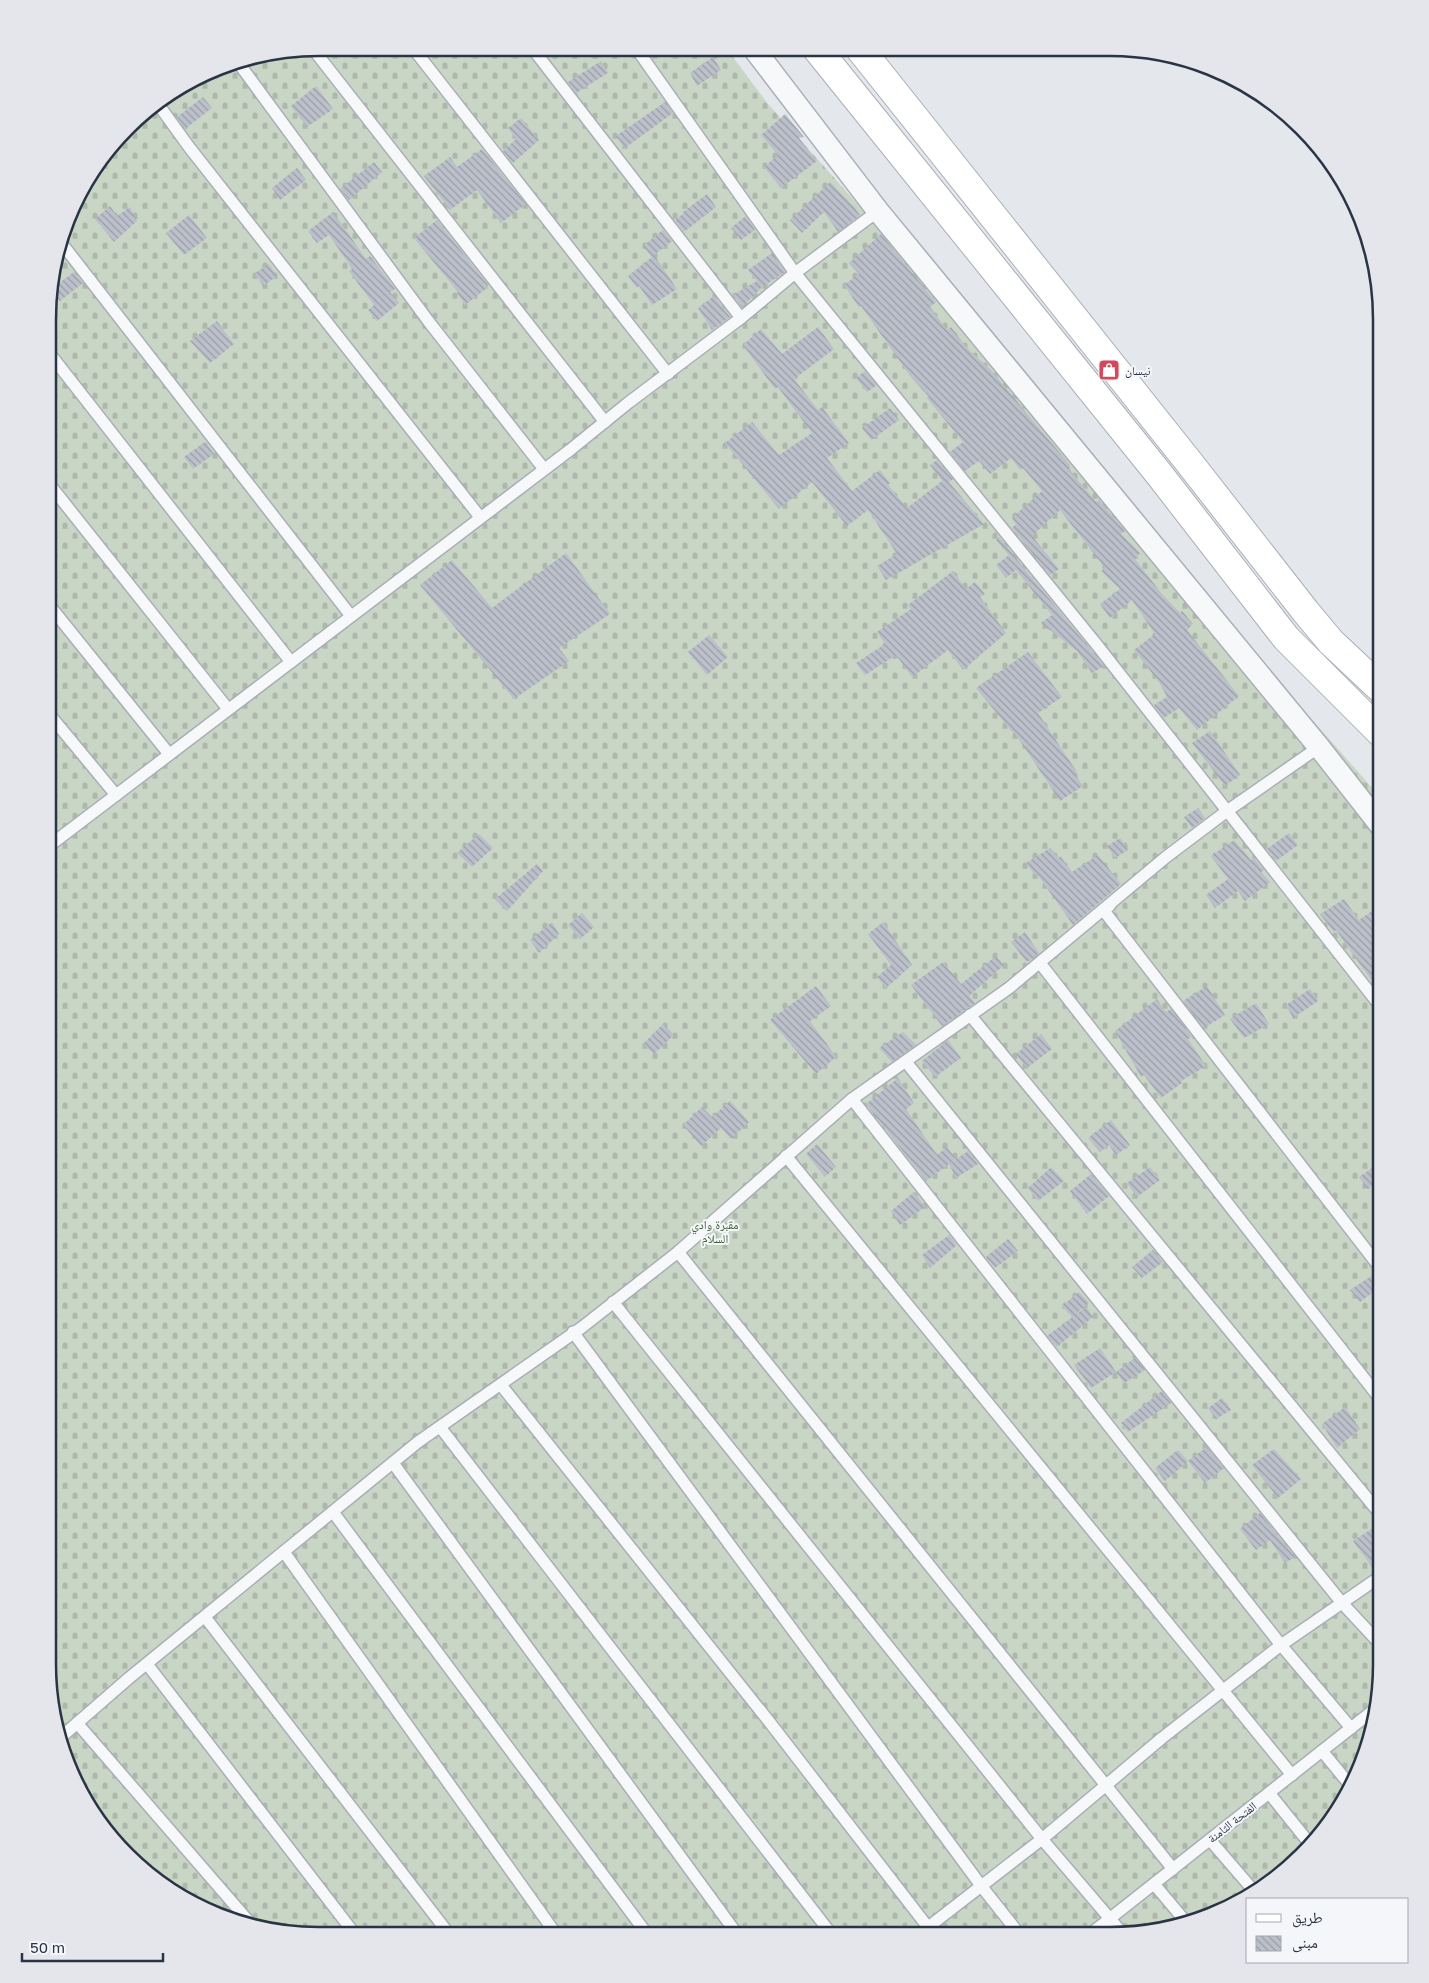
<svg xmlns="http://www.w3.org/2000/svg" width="1429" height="1983" viewBox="0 0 1429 1983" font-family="'Golos Text','Noto Naskh Arabic',sans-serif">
	<defs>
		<pattern id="cemetery-stones" width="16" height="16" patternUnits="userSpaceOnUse" patternTransform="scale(1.25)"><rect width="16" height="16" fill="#c9d6c5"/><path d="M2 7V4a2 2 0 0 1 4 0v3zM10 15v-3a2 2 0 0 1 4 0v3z" fill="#adb8ab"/></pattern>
		<pattern id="building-back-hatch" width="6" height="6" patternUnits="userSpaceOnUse" patternTransform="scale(1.25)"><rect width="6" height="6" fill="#bbc0ca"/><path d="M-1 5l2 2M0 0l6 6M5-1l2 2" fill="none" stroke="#989da6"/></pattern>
	</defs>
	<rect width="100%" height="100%" fill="#e4e7ec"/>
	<polygon fill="url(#cemetery-stones)" points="320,48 727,49 768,104 922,276 1381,798 1381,1682 1367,1751 1335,1815 1289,1868 1230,1908 1163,1930 1110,1935 284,1933 216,1915 168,1889 115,1843 75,1784 53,1717 48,1664 50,284 84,184 140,115 232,62"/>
	<g fill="url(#building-back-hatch)">
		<polygon points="713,57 721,70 697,86 690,73"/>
		<polygon points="601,61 608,73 576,93 568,82"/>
		<polygon points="316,86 333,109 307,127 291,106"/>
		<polygon points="203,97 212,108 185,129 177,117"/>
		<polygon points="665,102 673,113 625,148 616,136"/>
		<polygon points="785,114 804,137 799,138 817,161 781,188 764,167 778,155 761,135"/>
		<polygon points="521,118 539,140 513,163 503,151 516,139 508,128"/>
		<polygon points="482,149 526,204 501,223 477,190 450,210 424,176 450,157 457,167"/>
		<polygon points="374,162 382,172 349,200 340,189"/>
		<polygon points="297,168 306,180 280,200 272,188"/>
		<polygon points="830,182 854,207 860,215 838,232 824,212 802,233 790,220"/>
		<polygon points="707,194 716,207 684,232 675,220 684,213 683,212"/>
		<polygon points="110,206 117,216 130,207 137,221 114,242 95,219"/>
		<polygon points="333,212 366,259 370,256 395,289 390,292 399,303 377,321 368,310 374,305 349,271 352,269 329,235 317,243 308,231"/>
		<polygon points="189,215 207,238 184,255 166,233"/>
		<polygon points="746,216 755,230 741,240 731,228"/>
		<polygon points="437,220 488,285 486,286 487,288 465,305 457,293 458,292 414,238"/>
		<polygon points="663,230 672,241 654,255 677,289 652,305 639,286 637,288 628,276 652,257 643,246"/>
		<polygon points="881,234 936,302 930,307 947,330 951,327 968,349 990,369 1070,465 1069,466 1071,468 1069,469 1096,502 1099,500 1125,531 1121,534 1140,553 1135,559 1161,593 1180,613 1182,611 1193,624 1187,630 1239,696 1197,730 1179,708 1164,718 1154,705 1167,697 1159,682 1134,650 1155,634 1132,600 1110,618 1100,604 1120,589 1101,571 1105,568 1060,510 1032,536 1059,569 1050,575 1012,528 1016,524 1012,518 1042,491 1023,468 1020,470 1011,458 990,474 979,461 965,471 950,452 963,442 927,398 929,397 911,377 861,306 859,307 844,285 859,274 849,263"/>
		<polygon points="772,253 785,272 762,287 742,307 733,295 757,281 748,270"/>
		<polygon points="269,264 277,276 263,286 255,273"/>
		<polygon points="74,272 83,283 60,301 50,290"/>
		<polygon points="714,296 730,317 712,330 698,308"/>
		<polygon points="217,321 234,344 210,363 190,341"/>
		<polygon points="818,327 834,349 794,379 818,410 822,407 849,443 827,458 852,491 880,470 890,483 888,485 907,508 942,481 930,465 937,460 953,479 949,482 984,524 886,580 877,566 897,554 868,510 847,526 812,482 779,509 725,443 752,422 779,455 812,433 778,387 775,389 743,345 761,329 782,354"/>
		<polygon points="865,371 877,385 867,392 856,378"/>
		<polygon points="890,408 899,420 871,440 862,428"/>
		<polygon points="205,442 214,454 193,469 184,457"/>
		<polygon points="999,537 1091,650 1104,666 1092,673 1077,651 1041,623 1052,615 1016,570 1006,578 996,565 1009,555 996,540"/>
		<polygon points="566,553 610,614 559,648 569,661 514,699 420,585 452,560 492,608"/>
		<polygon points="953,571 966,589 975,582 985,594 980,597 1006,633 963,670 948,650 912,677 896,655 865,675 856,663 885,644 877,632 911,609 908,605"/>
		<polygon points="709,635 728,657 707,675 688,652"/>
		<polygon points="1028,652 1062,697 1038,713 1077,772 1074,773 1083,786 1060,801 1014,732 1013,733 976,688"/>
		<polygon points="1210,731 1240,775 1225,786 1192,743"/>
		<polygon points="1198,808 1205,818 1192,828 1184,817"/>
		<polygon points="1289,833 1298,845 1276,861 1267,849"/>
		<polygon points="479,834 493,848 472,867 457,853"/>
		<polygon points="1120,838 1128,850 1115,858 1107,846"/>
		<polygon points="1234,840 1251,860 1254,858 1264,870 1261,872 1270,882 1245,901 1238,891 1215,908 1206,895 1228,879 1211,856"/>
		<polygon points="1050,848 1059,858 1060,856 1072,872 1098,855 1121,884 1073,925 1037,874 1035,875 1026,863"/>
		<polygon points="537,864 543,871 507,911 495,899"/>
		<polygon points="1344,899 1359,920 1381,905 1381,976 1372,981 1336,930 1334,932 1320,914"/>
		<polygon points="582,913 594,927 580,939 568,925"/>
		<polygon points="552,922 559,934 539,953 530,940"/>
		<polygon points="883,922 912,965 886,988 877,977 891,965 868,934"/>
		<polygon points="1025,932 1039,953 1029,961 1026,961 1011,942"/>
		<polygon points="996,956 1004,965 969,996 975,1003 942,1026 911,985 943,962 961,984"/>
		<polygon points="816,986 831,1006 810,1021 836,1057 816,1074 770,1020"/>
		<polygon points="1207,986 1225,1015 1204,1028 1183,1001"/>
		<polygon points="1310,989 1318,1001 1293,1018 1286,1005"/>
		<polygon points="1157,999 1166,1012 1171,1009 1192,1037 1188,1039 1206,1066 1181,1081 1182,1083 1161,1098 1144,1075 1141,1077 1115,1031"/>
		<polygon points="1256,1003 1269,1024 1244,1038 1230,1019"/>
		<polygon points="663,1024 674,1035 654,1054 643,1044"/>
		<polygon points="903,1032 916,1045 892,1062 879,1048"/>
		<polygon points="1041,1034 1052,1049 1027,1068 1016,1054"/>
		<polygon points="948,1040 961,1058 935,1077 922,1061"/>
		<polygon points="898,1078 914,1103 906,1109 937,1155 947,1147 956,1159 926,1181 866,1104"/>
		<polygon points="730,1101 749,1122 731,1139 721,1128 701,1146 683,1125 702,1107 712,1117"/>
		<polygon points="1111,1120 1130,1145 1116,1155 1109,1145 1100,1152 1088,1138"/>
		<polygon points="817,1144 836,1167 825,1177 806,1154"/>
		<polygon points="968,1151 978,1164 956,1178 949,1164"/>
		<polygon points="1381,1162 1381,1184 1376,1184 1368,1189 1359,1177"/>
		<polygon points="1051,1167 1064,1181 1038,1201 1028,1188"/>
		<polygon points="1150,1167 1160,1180 1137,1197 1127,1183"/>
		<polygon points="1091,1174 1109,1196 1087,1214 1070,1191"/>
		<polygon points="914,1192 925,1207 900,1225 891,1211"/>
		<polygon points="949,1235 957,1245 930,1268 922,1255"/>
		<polygon points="1008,1239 1018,1251 995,1268 986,1257"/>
		<polygon points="1153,1250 1163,1262 1142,1278 1132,1267"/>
		<polygon points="1373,1275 1381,1286 1360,1302 1350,1290"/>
		<polygon points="1079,1292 1089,1303 1072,1317 1062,1306"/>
		<polygon points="1086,1307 1093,1317 1057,1347 1047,1336"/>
		<polygon points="1100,1348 1116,1372 1091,1388 1074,1365"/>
		<polygon points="1135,1358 1145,1370 1124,1383 1116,1372"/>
		<polygon points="1162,1391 1171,1403 1128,1432 1121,1423"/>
		<polygon points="1222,1398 1231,1410 1216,1419 1208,1408"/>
		<polygon points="1345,1407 1360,1429 1337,1448 1322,1424"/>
		<polygon points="1207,1447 1224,1468 1205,1483 1188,1461"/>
		<polygon points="1274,1449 1301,1479 1278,1498 1252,1465"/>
		<polygon points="1178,1450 1188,1461 1165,1481 1155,1468"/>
		<polygon points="1260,1513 1295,1557 1285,1563 1270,1540 1256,1550 1240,1529"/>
		<polygon points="1381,1523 1381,1569 1375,1571 1353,1541"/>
	</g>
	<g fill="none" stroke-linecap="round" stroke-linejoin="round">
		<g stroke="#a9aeb7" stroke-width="14">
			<g id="service">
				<polyline points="413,48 668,374"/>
				<polyline points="532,48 741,318"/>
				<polyline points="636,48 795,273 1097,645 1381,1007"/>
				<polyline points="313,49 605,422"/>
				<polyline points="237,61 429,322 544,469"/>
				<polyline points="158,104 189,147 480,517"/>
				<polyline points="63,245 351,616"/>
				<polyline points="50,354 291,662"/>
				<polyline points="50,485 228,709"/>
				<polyline points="49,605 169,754"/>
				<polyline points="49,714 116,795"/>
				<polyline points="49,846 570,450 628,403 741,318 795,273 878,211"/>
				<polyline points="1110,905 1104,911 1122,934 1381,1269"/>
				<polyline points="1040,963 1381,1400"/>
				<polyline points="970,1015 1381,1515"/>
				<polyline points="906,1062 1342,1603 1381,1645"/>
				<polyline points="852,1099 1281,1645 1351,1728"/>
				<polyline points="786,1156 1292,1775"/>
				<polyline points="678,1252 1173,1869"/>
				<polyline points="613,1302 1042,1839 1123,1934"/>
				<polyline points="573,1332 982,1887 1020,1935"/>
				<polyline points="501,1385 771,1724 934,1935"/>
				<polyline points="440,1427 832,1935"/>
				<polyline points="393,1463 737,1934"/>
				<polyline points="333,1512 647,1934"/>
				<polyline points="284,1552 556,1934"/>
				<polyline points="205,1617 449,1934"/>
				<polyline points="147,1664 354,1933"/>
				<polyline points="77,1723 251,1924"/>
				<polyline points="60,1738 129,1678 418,1442 581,1328 678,1252 852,1099 1009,988 1166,857 1227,811 1319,747"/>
				<polyline points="1322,1751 1350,1785"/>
				<polyline points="1269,1793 1310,1844"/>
				<polyline points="1210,1840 1254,1891"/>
				<polyline points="1154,1884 1186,1922"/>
				<polyline points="918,1935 1042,1839 1162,1738 1281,1645 1381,1576"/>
				<polyline points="1089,1935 1375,1709"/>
			</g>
		</g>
		<g stroke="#a9aeb7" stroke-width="24">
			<polyline id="minor" points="754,49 878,211 1319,747 1381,826"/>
		</g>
		<g stroke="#a9aeb7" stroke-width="30">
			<g id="secondary">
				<polyline points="817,49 1159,474 1286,638 1381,733"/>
				<polyline points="860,49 1188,461 1306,612 1331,642 1381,689"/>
			</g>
		</g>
		<use href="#service" stroke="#f7f8fa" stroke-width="11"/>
		<use href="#minor" stroke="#f7f8fa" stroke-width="21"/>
		<use href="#secondary" stroke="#fff" stroke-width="28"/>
	</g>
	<defs>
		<g id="shop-square" transform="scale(1.125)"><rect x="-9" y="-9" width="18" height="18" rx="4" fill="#d1495b" stroke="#f4f6f9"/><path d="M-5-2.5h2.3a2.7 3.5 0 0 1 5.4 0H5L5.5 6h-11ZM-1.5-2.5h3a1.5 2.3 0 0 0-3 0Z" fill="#fff"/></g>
	</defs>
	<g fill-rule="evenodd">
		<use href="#shop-square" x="1109" y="370"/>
	</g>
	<g text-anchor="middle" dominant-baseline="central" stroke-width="4" stroke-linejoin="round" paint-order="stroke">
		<g font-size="12" fill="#2b3445" stroke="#f4f6f9" text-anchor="start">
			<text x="1125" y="370">نيسان</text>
		</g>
		<g font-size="12" fill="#3f6138" stroke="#f4f6f9">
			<text x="715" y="1224">مقبرة وادي<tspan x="715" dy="14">السلام</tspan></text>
		</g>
		<g font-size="12" fill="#2b3445" stroke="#f4f6f9">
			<text transform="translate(1232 1822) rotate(-38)">الفتحة الثامنة</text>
		</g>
	</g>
	<path d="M0 0H1429V1983H0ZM319 56H1110A263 263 0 0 1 1373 319V1664A263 263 0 0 1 1110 1927H319A263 263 0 0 1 56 1664V319A263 263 0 0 1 319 56Z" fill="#e4e6eb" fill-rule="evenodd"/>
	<path fill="none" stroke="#2b3445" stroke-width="2.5" d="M319 56H1110A263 263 0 0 1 1373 319V1664A263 263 0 0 1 1110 1927H319A263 263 0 0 1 56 1664V319A263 263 0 0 1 319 56Z"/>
	<rect x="1246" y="1898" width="162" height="65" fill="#f4f6f9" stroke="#a4a8b1"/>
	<rect x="1256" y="1914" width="25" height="8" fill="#ffffff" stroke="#a4a8b1"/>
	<text x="1292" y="1923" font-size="15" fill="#2b3445">طريق</text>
	<rect x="1256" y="1936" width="25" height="15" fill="url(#building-back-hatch)" stroke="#a4a8b1"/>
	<text x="1292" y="1948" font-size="15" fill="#2b3445">مبنى</text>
	<path d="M22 1953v8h141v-8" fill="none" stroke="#2b3445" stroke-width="2.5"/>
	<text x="30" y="1953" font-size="15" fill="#2b3445" stroke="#f4f6f9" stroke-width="4" paint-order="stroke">50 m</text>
</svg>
